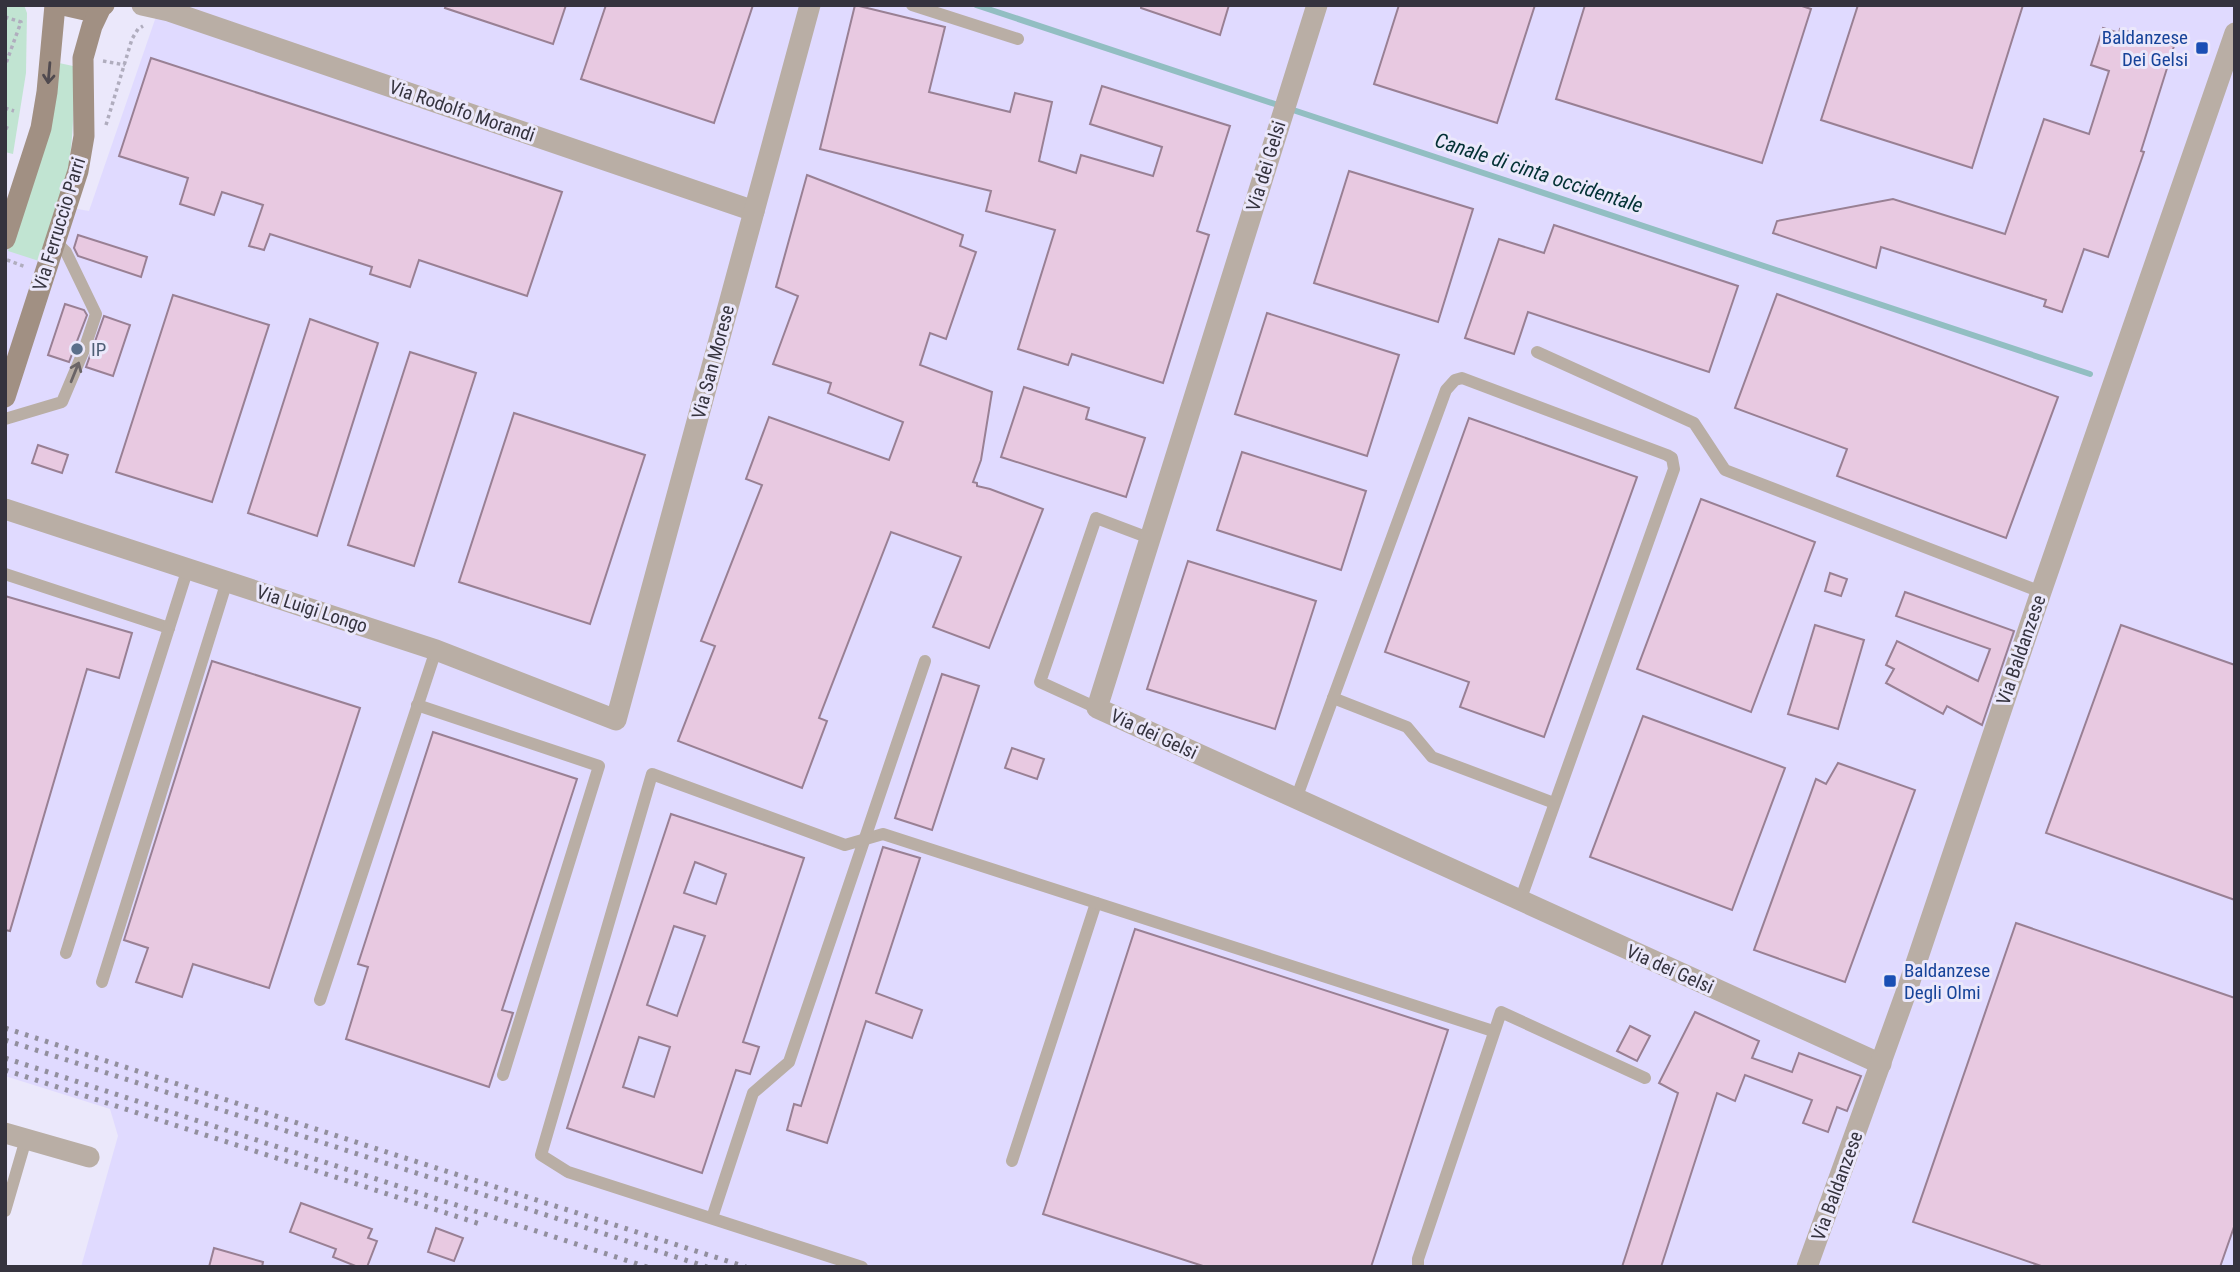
<svg xmlns="http://www.w3.org/2000/svg" width="2240" height="1272" viewBox="0 0 2240 1272" font-family="'Roboto Condensed',sans-serif">
	<rect width="100%" height="100%" fill="#ebe8fb"/>
	<polygon fill="#e0daff" points="160,5 2235,5 2235,1267 81,1267 118,1136 110,1109 5,1076 5,196 89,211"/>
	<g fill="#c1e4d2">
		<polygon points="5,5 24,5 27,13 26,73 13,154 5,152"/>
		<path d="M59 63 73 66C74 101 74 135 68 170L39 261 8 251 27 192Z"/>
	</g>
	<g fill="none" stroke-linecap="round" stroke-linejoin="round">
		<polyline stroke="#92bec2" stroke-width="6" points="976,5 2090,374"/>
	</g>
	<g fill="#e8c9e1" stroke="#998094" stroke-width="2" fill-rule="evenodd">
		<polygon points="446,5 566,5 553,44 445,8"/>
		<polygon points="606,5 753,5 714,123 581,79"/>
		<polygon points="855,5 945,27 929,92 1010,112 1015,93 1052,102 1039,161 1076,173 1081,155 1153,176 1162,147 1090,124 1102,86 1230,126 1197,231 1209,235 1163,383 1072,354 1068,365 1018,349 1055,230 986,211 991,191 820,149"/>
		<polygon points="1141,5 1229,5 1220,35 1141,8"/>
		<polygon points="1399,5 1535,5 1497,123 1374,84"/>
		<polygon points="1585,5 1799,5 1811,9 1762,163 1556,99"/>
		<polygon points="1858,5 2023,5 1972,168 1821,120"/>
		<polygon points="2103,28 2119,33 2120,29 2174,46 2141,151 2144,152 2108,257 2084,249 2062,312 2044,306 2046,300 1881,247 1876,268 1773,233 1777,221 1893,199 2005,234 2044,119 2089,134 2109,71 2091,65"/>
		<polygon points="151,58 562,192 527,296 419,260 410,287 370,274 372,267 270,234 264,250 249,246 263,205 222,192 214,215 180,204 188,178 119,156"/>
		<polygon points="1349,171 1473,209 1438,322 1314,283"/>
		<polygon points="807,175 963,235 960,246 976,252 946,339 930,333 920,365 992,392 981,460 973,482 977,483 977,486 990,489 1043,509 989,648 933,627 961,557 891,532 819,718 827,721 802,788 678,741 715,646 701,641 762,485 746,479 769,417 889,460 903,422 828,393 831,383 773,364 798,296 776,287"/>
		<polygon points="1554,225 1738,286 1709,372 1528,312 1514,354 1465,338 1499,239 1544,253"/>
		<polygon points="78,235 147,257 141,277 78,256 74,248"/>
		<polygon points="1777,294 2058,397 2006,538 1837,476 1847,449 1735,408"/>
		<polygon points="173,295 269,325 212,502 116,472"/>
		<polygon points="65,304 84,310 87,315 69,362 48,355"/>
		<polygon points="1267,313 1399,355 1367,456 1235,414"/>
		<polygon points="104,316 130,325 113,376 86,367"/>
		<polygon points="310,319 378,343 317,536 248,513"/>
		<polygon points="410,352 476,373 414,566 348,545"/>
		<polygon points="1024,387 1089,408 1086,419 1145,438 1126,497 1001,457"/>
		<polygon points="514,413 645,455 590,624 459,582"/>
		<polygon points="1469,418 1637,477 1544,737 1460,707 1469,682 1385,652"/>
		<polygon points="38,445 68,455 62,473 32,463"/>
		<polygon points="1242,452 1366,491 1341,570 1217,530"/>
		<polygon points="1701,499 1815,542 1751,712 1637,669"/>
		<polygon points="1188,561 1316,601 1275,729 1147,689"/>
		<polygon points="1830,573 1847,579 1841,596 1825,591"/>
		<polygon points="1905,592 2014,631 1982,725 1947,706 1943,714 1886,683 1894,669 1886,665 1897,641 1978,681 1990,649 1896,616"/>
		<polygon points="5,596 132,633 119,678 87,669 10,931 5,930"/>
		<polygon points="1815,625 1864,640 1838,729 1788,714"/>
		<polygon points="2121,625 2235,665 2235,900 2046,833"/>
		<polygon points="212,661 360,708 269,988 193,964 182,997 136,982 148,948 124,940"/>
		<polygon points="942,674 979,686 932,830 895,818"/>
		<polygon points="1643,716 1785,768 1732,910 1590,857"/>
		<polygon points="433,732 577,779 502,1010 513,1013 489,1087 346,1039 368,967 358,964"/>
		<polygon points="1012,748 1044,759 1037,779 1005,768"/>
		<polygon points="1838,763 1915,790 1845,982 1754,950 1816,779 1826,784"/>
		<path d="M671 814 804 858 743 1042 759 1047 750 1074 736 1070 702 1173 567 1128ZM695 862 726 874 716 904 684 893ZM674 926 705 936 677 1016 647 1005ZM639 1037 670 1047 654 1097 623 1087Z"/>
		<polygon points="883,847 920,858 876,993 922,1010 912,1038 866,1021 827,1143 787,1130 794,1104 801,1106"/>
		<polygon points="2016,923 2235,998 2235,1224 2220,1267 2044,1267 1913,1222"/>
		<polygon points="1135,929 1448,1030 1371,1267 1206,1267 1043,1214"/>
		<polygon points="1695,1012 1759,1041 1752,1058 1792,1072 1799,1053 1861,1076 1847,1111 1837,1107 1828,1132 1803,1123 1812,1100 1745,1075 1735,1101 1717,1093 1661,1267 1622,1267 1678,1093 1659,1083"/>
		<polygon points="1630,1026 1650,1036 1637,1061 1617,1051"/>
		<polygon points="301,1203 372,1229 368,1238 377,1241 367,1267 358,1267 333,1257 336,1249 290,1232"/>
		<polygon points="436,1228 463,1238 454,1261 428,1252"/>
		<polygon points="214,1248 263,1262 262,1267 209,1267"/>
	</g>
	<g fill="none" stroke-linecap="round" stroke-linejoin="round">
		<g stroke="#b0adbe" stroke-width="3.5" stroke-dasharray="3.5 3.5" stroke-linecap="butt">
			<polyline points="5,17 21,22 5,66"/>
			<polyline points="103,61 125,65"/>
			<polyline points="5,108 14,111"/>
			<polyline points="106,125 132,39 138,29 143,26"/>
			<polyline points="5,127 10,129"/>
			<polyline points="7,260 26,267"/>
		</g>
		<g stroke="#b9aea5" stroke-width="12">
			<polyline points="912,5 1018,39"/>
			<polyline points="1537,352 1694,423 1725,470 2041,592"/>
			<polyline points="5,419 62,402 84,350 96,314 66,252 55,241"/>
			<polyline points="5,574 169,628"/>
			<polyline points="1333,698 1407,727 1432,757 1554,803"/>
			<polyline points="417,705 599,766 503,1075"/>
			<polyline points="1097,708 1040,682 1096,518 1149,538"/>
			<polyline points="1296,799 1446,390 1455,380 1462,378 1667,455 1672,458 1674,469 1520,901"/>
			<polyline points="66,953 188,568"/>
			<polyline points="102,982 227,581"/>
			<polyline points="320,1000 436,650"/>
			<polyline points="1012,1161 1096,903"/>
			<polyline points="5,1211 26,1139"/>
			<polyline points="712,1218 753,1093 789,1062 925,661"/>
			<polyline points="862,1267 568,1172 541,1155 652,774 845,845 883,834 1493,1031"/>
			<polyline points="1418,1267 1418,1259 1501,1012 1645,1078"/>
		</g>
		<g stroke="#b9aea5" stroke-width="21">
			<polyline points="142,5 169,11 754,211"/>
			<polyline points="1317,5 1097,708 1881,1064"/>
			<polyline points="5,509 436,650 616,720 810,5"/>
			<polyline points="5,1133 89,1157"/>
			<polyline points="1807,1267 1908,987 2041,592 2235,33"/>
		</g>
		<g stroke="#a19083" stroke-width="21">
			<polyline points="63,5 85,10 104,5"/>
			<polyline points="5,239 41,128 47,92 55,5"/>
			<polyline points="5,397 78,171 84,136 83,58 92,26 101,7"/>
		</g>
		<g stroke="#928f9e" stroke-width="5" stroke-dasharray="3.5 7" stroke-linecap="butt">
			<polyline points="5,1028 399,1156 746,1267"/>
			<polyline points="5,1040 707,1267"/>
			<polyline points="5,1058 647,1267"/>
			<polyline points="5,1070 480,1224"/>
		</g>
	</g>
	<defs><path id="oneway-shaft" d="M-6 0H5M1.5-3L5.5 0L1.5 3" fill="none" stroke-width="1.6" stroke-linecap="round" stroke-linejoin="round" transform="scale(1.75)"/></defs>
	<use stroke="#504a4f" href="#oneway-shaft" transform="translate(49 73) rotate(95)"/>
	<use stroke="#6a6467" href="#oneway-shaft" transform="translate(75 372) rotate(-68)"/>
	<g fill="#1a4fb4" stroke="#ebe8fb" stroke-width="2.5">
		<rect x="2195" y="41" width="14" height="14" rx="3.5"/>
		<rect x="1883" y="974" width="14" height="14" rx="3.5"/>
	</g>
	<circle fill="#5c6f8a" stroke="#ebe8fb" stroke-width="2.5" cx="77" cy="349" r="7"/>
	<g text-anchor="middle" dominant-baseline="central" stroke-width="6" stroke-linejoin="round" paint-order="stroke">
		<g font-size="19" fill="#164399" stroke="#ebe8fb" text-anchor="end">
			<text x="2188" y="37">Baldanzese<tspan x="2188" dy="22">Dei Gelsi</tspan></text>
			<text x="1904" y="970" text-anchor="start">Baldanzese<tspan x="1904" dy="22">Degli Olmi</tspan></text>
		</g>
		<g font-size="19" fill="#35333e" stroke="#ebe8fb">
			<text transform="translate(462 111) rotate(19)">Via Rodolfo Morandi</text>
			<text transform="translate(1266 166) rotate(-73)">Via dei Gelsi</text>
			<text transform="translate(59 224) rotate(-73)">Via Ferruccio Parri</text>
			<text transform="translate(713 362) rotate(-75)">Via San Morese</text>
			<text transform="translate(312 609) rotate(18)">Via Luigi Longo</text>
			<text transform="translate(2021 650) rotate(-71)">Via Baldanzese</text>
			<text transform="translate(1154 734) rotate(25)">Via dei Gelsi</text>
			<text transform="translate(1670 969) rotate(24)">Via dei Gelsi</text>
			<text transform="translate(1837 1186) rotate(-70)">Via Baldanzese</text>
		</g>
		<g font-size="19" fill="#4e5e75" stroke="#ebe8fb" text-anchor="start">
			<text x="91" y="349">IP</text>
		</g>
		<g font-size="21" font-style="italic" fill="#033134" stroke="#ebe8fb">
			<text transform="translate(1539 173) rotate(18)">Canale di cinta occidentale</text>
		</g>
	</g>
	<rect width="2240" height="1272" fill="none" stroke="#35333e" stroke-width="14"/>
</svg>
